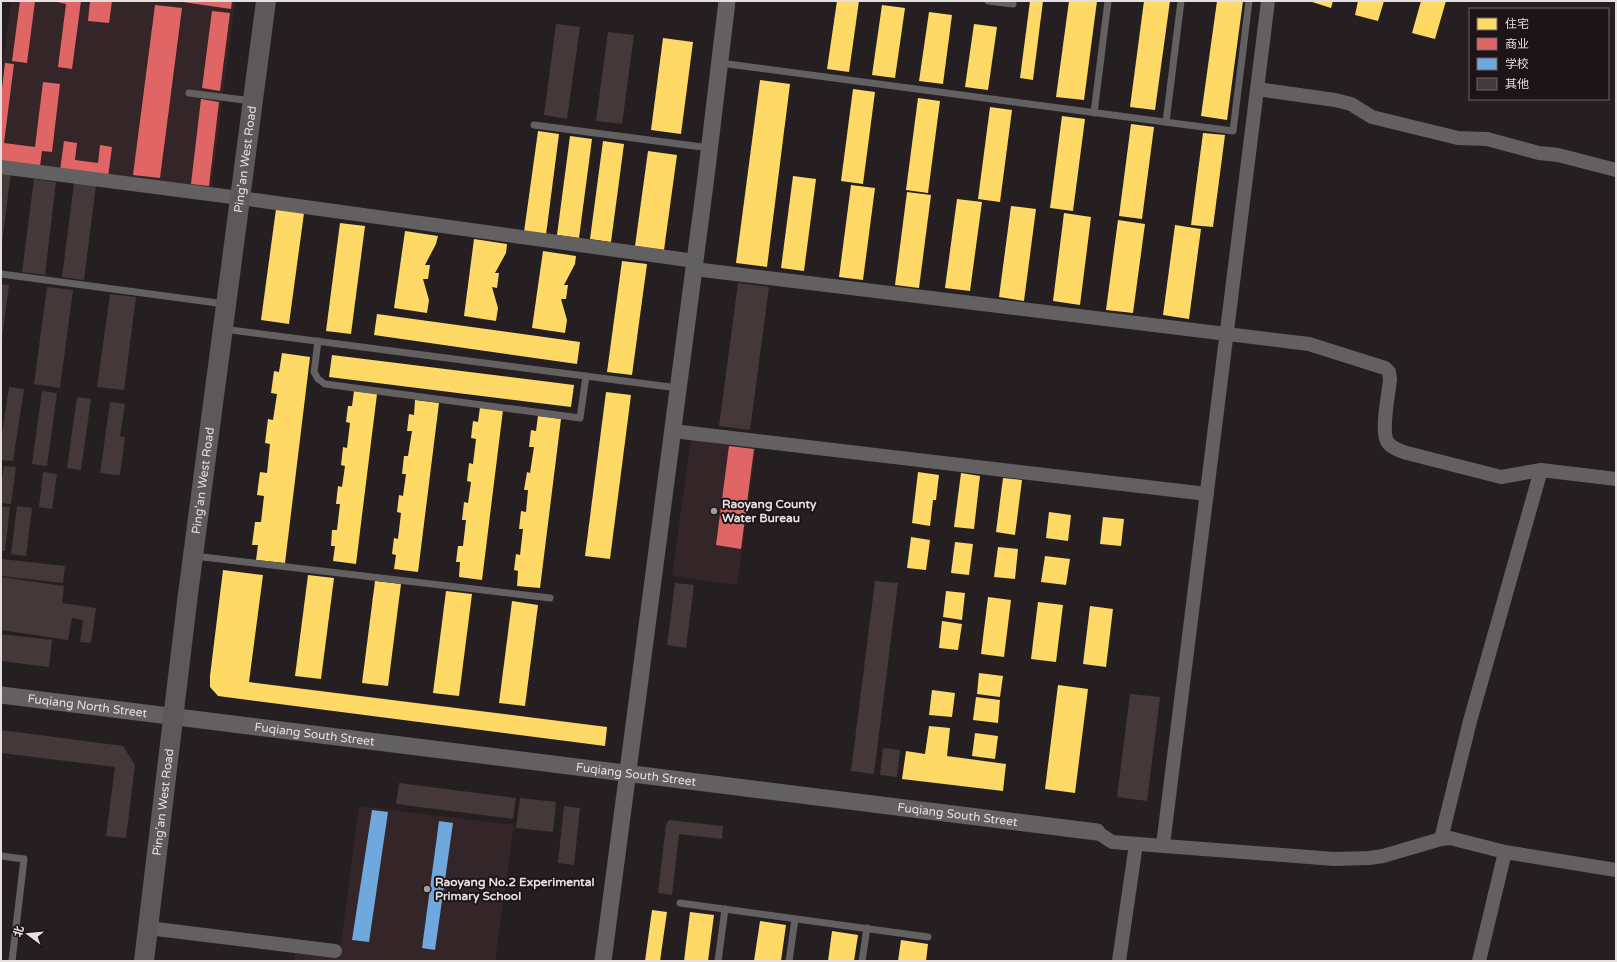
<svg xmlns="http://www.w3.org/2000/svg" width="1617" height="962" viewBox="0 0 1617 962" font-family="'Varela Round','Noto Sans SC',sans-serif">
	<rect width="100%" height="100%" fill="#251f21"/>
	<g fill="#332528">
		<polygon points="11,1 235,1 211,190 1,163 1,79"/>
		<polygon points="691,438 756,447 737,585 672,576"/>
		<polygon points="359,806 514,825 495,961 294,961 295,953 339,958"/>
	</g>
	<g fill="#ffd966">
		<polygon points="837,1 859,1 849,72 827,69"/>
		<polygon points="1030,1 1043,1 1033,80 1020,78"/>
		<polygon points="1069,1 1097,1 1084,100 1056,97"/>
		<polygon points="1144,1 1170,1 1155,110 1130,107"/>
		<polygon points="1217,1 1243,1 1227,120 1201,116"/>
		<polygon points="1309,1 1333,1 1331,8"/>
		<polygon points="1358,1 1384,1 1378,21 1355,15"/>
		<polygon points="1421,1 1446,1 1435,39 1412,33"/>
		<polygon points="882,5 905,8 895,78 872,75"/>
		<polygon points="929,12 952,15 943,84 919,81"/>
		<polygon points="974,24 997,27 988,90 965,87"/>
		<polygon points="663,38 693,42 681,134 651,130"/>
		<polygon points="760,80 790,84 767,267 736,263"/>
		<polygon points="853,89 875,92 863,184 841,181"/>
		<polygon points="918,98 940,101 928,193 906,190"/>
		<polygon points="990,107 1012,110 1000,202 978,199"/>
		<polygon points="1062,116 1085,119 1073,211 1050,208"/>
		<polygon points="1131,124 1154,127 1142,219 1119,216"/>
		<polygon points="538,131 559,134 546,235 524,232"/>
		<polygon points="1203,133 1225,135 1213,227 1191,225"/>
		<polygon points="570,136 592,139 579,238 557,235"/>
		<polygon points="603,141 624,144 611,242 590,239"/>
		<polygon points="648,151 677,155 664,250 635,246"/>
		<polygon points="793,176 816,179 804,271 781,268"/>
		<polygon points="851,185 875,188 863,280 839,277"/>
		<polygon points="907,192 931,195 919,288 895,285"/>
		<polygon points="957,199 982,202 970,291 945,288"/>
		<polygon points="1011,206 1036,209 1024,301 999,297"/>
		<polygon points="276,209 304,213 289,324 261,320"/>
		<polygon points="1064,213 1091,217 1080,305 1053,301"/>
		<polygon points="1118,220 1145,224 1133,313 1106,310"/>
		<polygon points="340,223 365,226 351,334 326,331"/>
		<polygon points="1175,225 1201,229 1189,319 1163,315"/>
		<polygon points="405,231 438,236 436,244 425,265 430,265 428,279 423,279 429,300 427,313 394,308"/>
		<polygon points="474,239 507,244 506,253 495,273 499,273 497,288 492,287 498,308 496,321 464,316"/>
		<polygon points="543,251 576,256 575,264 564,285 568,285 566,299 561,299 567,320 565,333 532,328"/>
		<polygon points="622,261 647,264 632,375 607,372"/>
		<polygon points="377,314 580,342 577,364 374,335"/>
		<polygon points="282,353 310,357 285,563 256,560 258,545 252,545 255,522 261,522 264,496 257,495 260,472 267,473 270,444 265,443 268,419 273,420 277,394 271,393 274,371 279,372"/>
		<polygon points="332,355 574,385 571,407 329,377"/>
		<polygon points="354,391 377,394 356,564 333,561 335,546 331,546 332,530 337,530 340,504 336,504 338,486 342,487 345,466 341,465 343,447 347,448 350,423 346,422 348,406 352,406"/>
		<polygon points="606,392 631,395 610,559 585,556"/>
		<polygon points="415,400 439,403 418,572 394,569 396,555 392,554 394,538 398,539 401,513 397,512 399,495 403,496 406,474 402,474 404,456 408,456 412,431 407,431 409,414 414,415"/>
		<polygon points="480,407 503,410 482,580 459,577 460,562 456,562 458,546 463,546 466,520 462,520 464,502 468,503 471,482 467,481 469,463 473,464 476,439 471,438 473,421 478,422"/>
		<polygon points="538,416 561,419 540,588 517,586 518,571 514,570 516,554 520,555 523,529 519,529 521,511 526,512 528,490 524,490 527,472 530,473 534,447 529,447 531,430 536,431"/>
		<polygon points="918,472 939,475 936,500 933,500 930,526 912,523"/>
		<polygon points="961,473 980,476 974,529 954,527"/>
		<polygon points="1003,478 1022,480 1015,535 996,532"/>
		<polygon points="1049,512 1071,515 1068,541 1046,538"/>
		<polygon points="1103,517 1124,519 1121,546 1100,544"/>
		<polygon points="911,537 930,540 926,570 907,568"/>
		<polygon points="955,542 973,544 969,575 951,573"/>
		<polygon points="998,547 1018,549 1015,579 994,577"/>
		<polygon points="1045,556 1070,559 1066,585 1041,582"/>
		<polygon points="223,570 263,575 249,682 607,727 605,746 218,696 210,687 210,676"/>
		<polygon points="308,575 334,578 321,679 295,676"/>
		<polygon points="375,581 401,584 388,686 362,683"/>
		<polygon points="446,591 472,594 459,696 433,693"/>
		<polygon points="946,591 965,593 962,620 943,617"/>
		<polygon points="988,597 1011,600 1004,657 981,654"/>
		<polygon points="512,601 538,605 525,706 499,703"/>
		<polygon points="1038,602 1063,605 1056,662 1031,659"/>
		<polygon points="1090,606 1113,609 1106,667 1083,664"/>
		<polygon points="942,621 962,624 958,650 939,648"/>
		<polygon points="979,673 1003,676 1000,697 977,694"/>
		<polygon points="1058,685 1088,689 1075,793 1045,789"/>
		<polygon points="932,690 955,693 952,717 929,715"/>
		<polygon points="976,697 1000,700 998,723 973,720"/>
		<polygon points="929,726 950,728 947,756 1006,764 1003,791 902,779 906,751 925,754"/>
		<polygon points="975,733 998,736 995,759 972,756"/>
		<polygon points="652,910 667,912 660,961 645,961"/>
		<polygon points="690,912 714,915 708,961 684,961"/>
		<polygon points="760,921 786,925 781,961 754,961"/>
		<polygon points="832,931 858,935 854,961 828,961"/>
		<polygon points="901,940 928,944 926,961 898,961"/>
	</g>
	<g fill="#e06666">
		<polygon points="20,1 35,1 27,63 12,61"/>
		<polygon points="53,1 81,1 72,69 58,67 66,4"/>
		<polygon points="90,1 112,1 109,23 88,21"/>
		<polygon points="176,1 232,1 231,9"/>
		<polygon points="155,5 182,8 160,178 133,175"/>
		<polygon points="212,11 230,13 220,91 202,88"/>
		<polygon points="5,63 14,64 4,143 35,147 43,82 60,84 52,152 42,151 40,166 1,161 1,97"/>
		<polygon points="201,99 219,102 209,186 191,184"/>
		<polygon points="64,141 77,143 75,160 98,163 100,145 112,147 108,177 60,170"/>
		<polygon points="729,446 754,449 741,549 716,545"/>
	</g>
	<g fill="#6fa8dc">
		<polygon points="372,810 388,812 369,942 352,940"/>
		<polygon points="439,821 453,823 435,950 422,948"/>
	</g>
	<g fill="#453838">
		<polygon points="556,24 580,27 567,119 544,115"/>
		<polygon points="608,32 634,35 622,124 596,121"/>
		<polygon points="1,171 11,172 2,243 1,243"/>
		<polygon points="34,179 56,182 45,275 22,272"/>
		<polygon points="74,183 96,185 84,280 62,277"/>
		<polygon points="738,283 769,287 750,430 719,426"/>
		<polygon points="1,284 9,285 2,338 1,338"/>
		<polygon points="47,287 73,290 60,388 34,384"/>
		<polygon points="110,294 136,297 124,390 97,387"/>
		<polygon points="9,387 24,389 13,461 1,460 1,440"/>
		<polygon points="42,391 57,393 47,466 32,464"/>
		<polygon points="77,397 91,399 81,470 67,468"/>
		<polygon points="110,402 125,404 120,436 125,437 120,475 115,475 100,473"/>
		<polygon points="4,466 16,467 11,504 1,503 1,487"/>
		<polygon points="43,472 57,474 52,509 39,507"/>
		<polygon points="1,506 10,507 5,551 1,551"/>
		<polygon points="17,506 32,508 26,556 11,554"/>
		<polygon points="2,559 65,566 63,583 1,576"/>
		<polygon points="1,577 64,586 62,603 96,608 91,643 80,642 83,620 72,618 68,640 1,630"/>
		<polygon points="875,581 898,583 874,774 851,771"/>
		<polygon points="675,583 694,585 686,648 667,645"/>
		<polygon points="1,634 52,640 49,667 1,661"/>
		<polygon points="1130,694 1160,697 1147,801 1117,797"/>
		<polygon points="1,730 123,746 135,765 126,838 106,836 115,767 1,753"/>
		<polygon points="883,748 900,750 897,777 880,775"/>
		<polygon points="399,783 516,798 513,819 396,804"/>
		<polygon points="520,798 556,802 553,832 516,828"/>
		<polygon points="564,806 580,808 574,865 558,863"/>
		<polygon points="669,820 723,826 722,839 679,834 672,895 658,893 666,825"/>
	</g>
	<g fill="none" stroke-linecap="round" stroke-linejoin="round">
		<g stroke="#626061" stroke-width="7">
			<polyline points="988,1 1013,4"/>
			<polyline points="720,63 1233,131 1249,1"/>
			<polyline points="189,93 252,101"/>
			<polyline points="1094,113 1108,1"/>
			<polyline points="1166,122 1181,1"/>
			<polyline points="534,125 710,148"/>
			<polyline points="1,274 225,304"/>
			<polyline points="223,329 678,388"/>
			<polyline points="318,341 314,372 318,379 325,384 580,418 586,376"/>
			<polyline points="194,556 550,598"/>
			<polyline points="1,856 24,859 12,961"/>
			<polyline points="680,903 928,937"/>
			<polyline points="718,961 725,909"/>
			<polyline points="789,961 795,919"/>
			<polyline points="862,961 867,928"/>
		</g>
		<g stroke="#626061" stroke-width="14">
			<polyline points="1257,89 1335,100 1351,104 1372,117 1458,138 1487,139 1539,153 1558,155 1616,170"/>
			<polyline points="1,167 240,198 695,261"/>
			<path d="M694 269 1309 344 1385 368 1389 372 1390 379C1389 393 1380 432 1388 443 1393 449 1401 451 1407 453L1501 477 1541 470 1616 479"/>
			<polyline points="673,431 1207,494"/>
			<polyline points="1097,832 1112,842 1334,859 1369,858 1383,856 1441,839 1450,838 1505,852 1616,870"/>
			<polyline points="1441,839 1470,721 1541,470"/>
			<polyline points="1163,845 1268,1"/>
			<polyline points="148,928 335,951"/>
			<polyline points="1119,961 1136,844"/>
			<polyline points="1479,961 1505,852"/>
		</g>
		<g stroke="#626061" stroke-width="17">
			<path id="s1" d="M1 695 1097 832"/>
			<polyline points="603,961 706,177 727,1"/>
		</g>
		<path stroke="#5c595a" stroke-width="20" id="s2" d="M144 961 188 594 266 1"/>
	</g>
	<g fill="#a29c9d" stroke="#1d1417" stroke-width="1.5">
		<circle cx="714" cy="511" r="4"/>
		<circle cx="427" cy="889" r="4"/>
	</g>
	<g text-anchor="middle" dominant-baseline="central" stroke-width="4" stroke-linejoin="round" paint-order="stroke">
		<g font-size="12" fill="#e5dfe0" stroke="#1d1417">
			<text stroke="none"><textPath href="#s2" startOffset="808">Ping'an West Road</textPath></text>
			<text stroke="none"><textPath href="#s2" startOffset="484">Ping'an West Road</textPath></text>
			<text stroke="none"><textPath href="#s1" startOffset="87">Fuqiang North Street</textPath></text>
			<text stroke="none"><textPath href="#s1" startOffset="316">Fuqiang South Street</textPath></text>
			<text stroke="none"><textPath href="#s1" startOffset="640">Fuqiang South Street</textPath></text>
			<text stroke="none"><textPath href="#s2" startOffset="160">Ping'an West Road</textPath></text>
			<text stroke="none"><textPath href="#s1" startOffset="964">Fuqiang South Street</textPath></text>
		</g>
		<g font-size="12" font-weight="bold" fill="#e5dfe0" stroke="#1d1417" text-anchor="start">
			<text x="722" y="504">Raoyang County<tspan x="722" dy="14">Water Bureau</tspan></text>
			<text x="435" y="882">Raoyang No.2 Experimental<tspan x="435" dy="14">Primary School</tspan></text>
		</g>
	</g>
	<rect width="1617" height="962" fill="none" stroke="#e5dfe0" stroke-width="4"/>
	<rect x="1469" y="8" width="140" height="92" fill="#1d1417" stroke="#6d6567"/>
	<rect x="1477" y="18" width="20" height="12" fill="#ffd966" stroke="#6d6567"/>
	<text x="1505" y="28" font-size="12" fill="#e5dfe0">住宅</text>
	<rect x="1477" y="38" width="20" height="12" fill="#e06666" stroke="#6d6567"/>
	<text x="1505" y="48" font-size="12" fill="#e5dfe0">商业</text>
	<rect x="1477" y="58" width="20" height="12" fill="#6fa8dc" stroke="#6d6567"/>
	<text x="1505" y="68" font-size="12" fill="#e5dfe0">学校</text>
	<rect x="1477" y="78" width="20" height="12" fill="#453838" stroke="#6d6567"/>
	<text x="1505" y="88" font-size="12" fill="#e5dfe0">其他</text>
	<g transform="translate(28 934) rotate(286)" stroke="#1d1417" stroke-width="3" paint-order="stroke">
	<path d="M0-3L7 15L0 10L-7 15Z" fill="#e5dfe0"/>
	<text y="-6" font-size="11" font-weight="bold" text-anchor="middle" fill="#e5dfe0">北</text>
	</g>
</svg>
